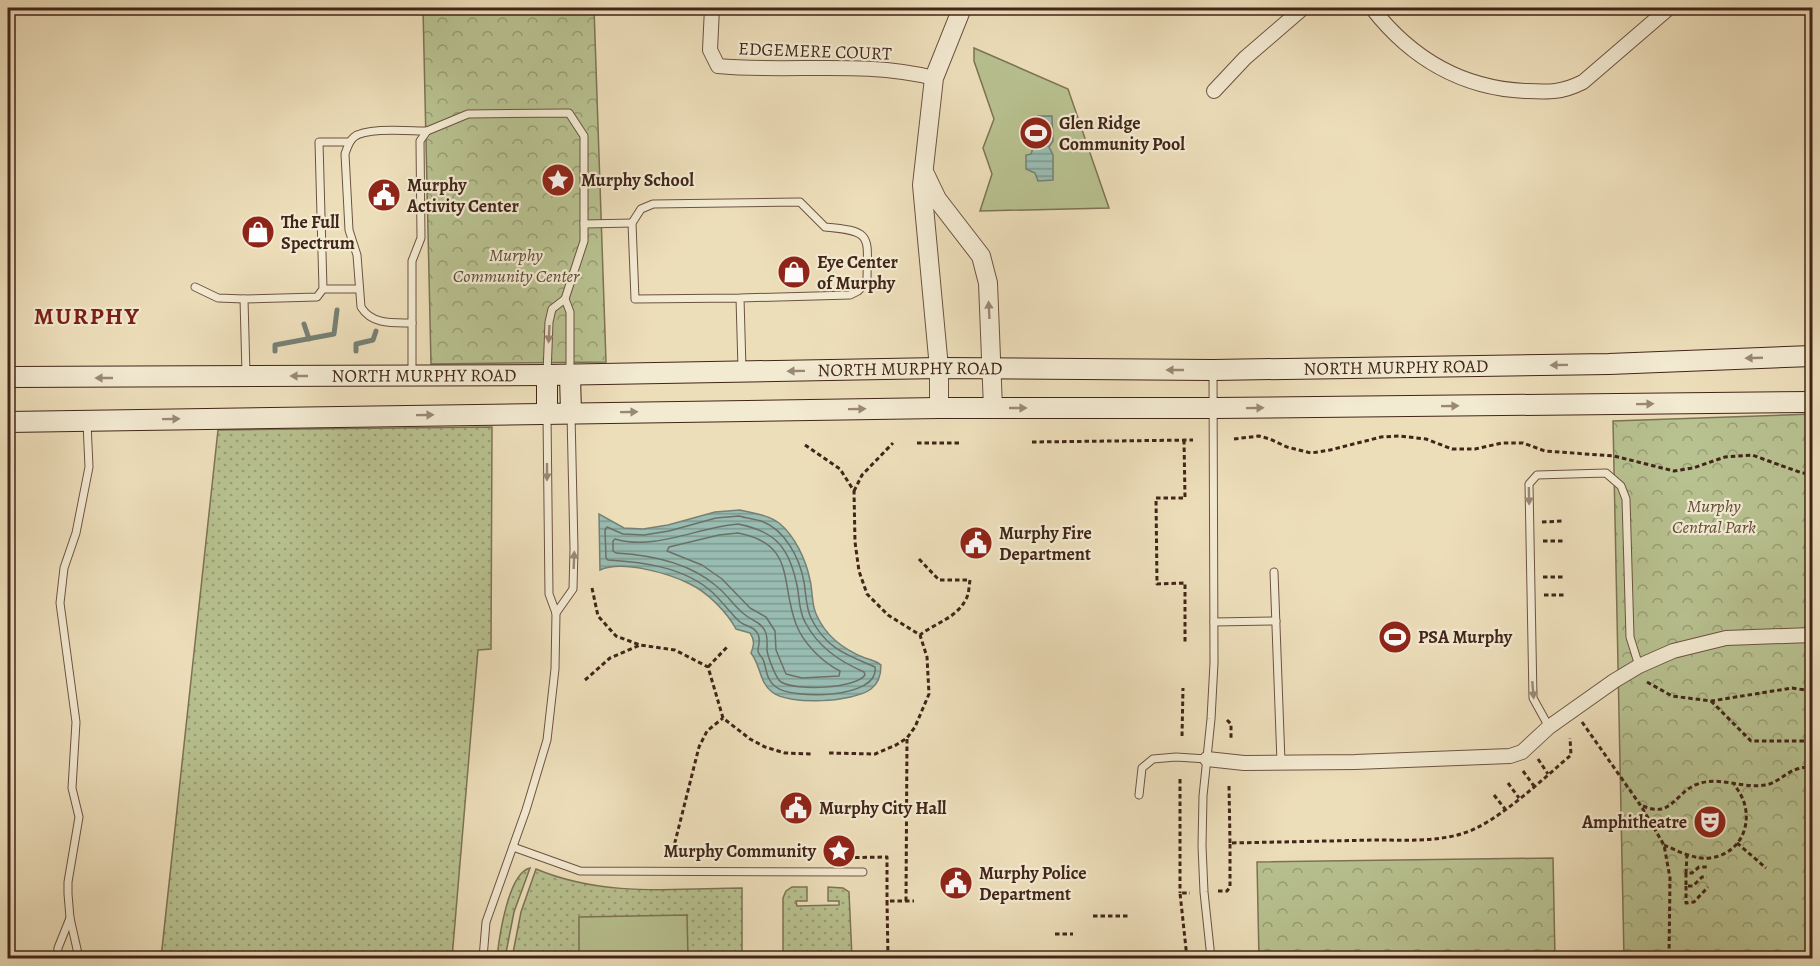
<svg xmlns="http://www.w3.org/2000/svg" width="1820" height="966" viewBox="0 0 1820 966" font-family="Alegreya,serif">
	<defs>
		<pattern id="grass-dots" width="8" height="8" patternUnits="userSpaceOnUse" patternTransform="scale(1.5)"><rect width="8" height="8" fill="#b8c190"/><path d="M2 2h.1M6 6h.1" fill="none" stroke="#979d75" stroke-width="1.8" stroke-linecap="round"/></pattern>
		<pattern id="park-crowns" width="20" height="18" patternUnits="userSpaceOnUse" patternTransform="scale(1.5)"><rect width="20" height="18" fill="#b8c190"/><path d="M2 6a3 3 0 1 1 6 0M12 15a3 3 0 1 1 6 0" fill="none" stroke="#979d75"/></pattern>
		<pattern id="water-rules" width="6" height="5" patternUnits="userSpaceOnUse" patternTransform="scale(1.5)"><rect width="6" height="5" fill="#99bcb2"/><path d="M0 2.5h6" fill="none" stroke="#7e9990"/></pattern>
	</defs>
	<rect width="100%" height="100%" fill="#eddeba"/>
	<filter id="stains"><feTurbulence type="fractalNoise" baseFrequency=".00333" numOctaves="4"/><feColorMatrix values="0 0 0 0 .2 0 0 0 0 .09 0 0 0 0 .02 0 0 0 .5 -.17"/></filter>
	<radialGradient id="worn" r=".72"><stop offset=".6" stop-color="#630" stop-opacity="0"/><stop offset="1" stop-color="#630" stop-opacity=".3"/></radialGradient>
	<g fill="url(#grass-dots)" stroke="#7c7354" stroke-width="1.5">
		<polygon points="492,427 491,649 478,650 452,958 161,958 218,430"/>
		<path d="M530 868 514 912 505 958H497C499 938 508 873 530 868Z"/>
		<path d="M536 869C603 897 671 889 742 888V958H512L521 912Z"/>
		<polygon points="792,887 807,887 807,901 796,901 797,906 839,905 839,901 828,901 828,887 843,888 849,892 852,958 783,958 783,898 786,891"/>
	</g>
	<g fill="url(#park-crowns)" stroke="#7c7354" stroke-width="1.5">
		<polygon points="423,8 594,8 606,362 431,364"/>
		<polygon points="1812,414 1812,958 1624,958 1613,421"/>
		<polygon points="1553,858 1555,958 1259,958 1257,862"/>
	</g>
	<g fill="#b8c190" stroke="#7c7354" stroke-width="1.5">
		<polygon points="974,48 1068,89 1109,208 980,211 992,174 983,148 994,119 974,61"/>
		<polygon points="687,915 688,958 579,958 579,917"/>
	</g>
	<g fill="url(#water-rules)" stroke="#768075" stroke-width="1.5">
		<polygon points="1038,116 1052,116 1053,141 1049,147 1053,155 1053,180 1038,181 1035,173 1026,169 1026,155 1031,154 1033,148 1031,143 1026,141 1026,127 1033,125"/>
		<path d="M740 510C753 513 768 515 779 523 795 536 806 560 810 580 813 591 811 605 817 616 826 636 845 650 865 658 871 660 875 660 881 665 881 674 879 683 871 689 854 702 789 706 772 692 759 682 761 666 751 653 754 645 755 640 750 633L736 629C727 612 707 592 690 584 668 573 622 560 600 570L599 514 624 528 643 529 668 525 715 512Z"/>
	</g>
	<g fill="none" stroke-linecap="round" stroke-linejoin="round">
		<g stroke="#6d7066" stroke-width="1.5">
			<path d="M739 516C746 518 754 519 761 521 785 529 800 559 804 582 806 594 806 608 811 618 826 649 847 655 875 667 880 699 792 700 776 687 766 680 767 670 763 659 762 658 758 653 758 651 758 645 761 641 758 634 753 625 746 627 740 622 730 613 722 601 712 592 684 567 643 562 608 560L606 558 605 530 607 527 623 534 644 535 669 531 716 518Z"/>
			<path d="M738 524C774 531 788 546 796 581 800 595 798 610 805 622 818 647 839 661 864 672L865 675C855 689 796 691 781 682 776 679 767 655 767 649 767 643 768 637 765 631 760 621 752 621 744 614 734 606 726 593 715 585 688 562 650 555 616 553L613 551V541L615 539C655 551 698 527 738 524Z"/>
			<path d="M738 533C796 544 780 582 796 624 803 643 822 662 840 671L839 676 802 678 786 674 776 650 775 631 766 617 750 608 722 579 702 565 667 551 669 547 719 535Z"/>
		</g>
		<g stroke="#768075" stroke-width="5">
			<polyline points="304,324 309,339"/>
			<polyline points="275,351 275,345 334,334 337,310"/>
			<polyline points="356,351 356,344 373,340 376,331"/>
		</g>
		<g stroke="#6c5341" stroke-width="9">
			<g id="service">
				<polyline points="584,224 632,223"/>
				<polyline points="195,287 218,298 244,299"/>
				<polyline points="323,289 359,289"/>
				<path d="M740 298 850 295 858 291 867 282C867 237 875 231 825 227L800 202 653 204 641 209 632 223 635 299 740 298 742 369"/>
				<polyline points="565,299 570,312 570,372"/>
				<path d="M412 323C393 323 372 325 361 307L357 255 349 230 345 154C347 148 349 141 354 137 367 127 409 131 427 131"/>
				<polyline points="412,373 412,261 421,238 420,141 427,131 468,114 569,113 584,136 584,241 565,299 552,309 549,322 547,374"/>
				<polyline points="246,374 244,299 317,297 323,289 319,142 349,142"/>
				<polyline points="1274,572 1281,762"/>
				<polyline points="556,613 573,589 574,549 571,414"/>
				<polyline points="1214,622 1276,621"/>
				<polyline points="1549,727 1533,698 1529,484 1537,475 1606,473 1621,486 1626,499 1630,637 1639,666"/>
				<polyline points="1139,795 1142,768 1153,759 1176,757 1207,759"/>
				<polyline points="513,847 580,871 863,872"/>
				<polyline points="57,958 58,948 70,918"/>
				<polyline points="79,958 70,918 68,894 68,882 79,817 72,788 76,722 60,603 64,568 76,533 89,467 87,423"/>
				<polyline points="483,958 486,922 526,810 547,740 555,669 556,613 549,594 547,415"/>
				<polyline points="1211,958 1204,892 1202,846 1203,796 1211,719 1214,663 1213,371"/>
			</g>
		</g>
		<g stroke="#6c5341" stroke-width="16">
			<g id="minor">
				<path d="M712 8 710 50 718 66C790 73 863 60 934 78"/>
				<path d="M1372 8C1410 57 1461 88 1525 91 1549 92 1561 93 1583 82L1669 8"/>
				<polyline points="1214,91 1245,58 1303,8"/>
				<polyline points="1207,759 1244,763 1355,762 1510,756 1522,752 1549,727 1614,681 1639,666 1673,651 1726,638 1812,635"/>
			</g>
		</g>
		<g stroke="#6c5341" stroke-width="20">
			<g id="tertiary">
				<polyline points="925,174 937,199 981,256 988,283 993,408"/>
				<polyline points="939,408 939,368 922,185 934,78 962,8"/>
			</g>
		</g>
		<g stroke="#412519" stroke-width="22">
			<g id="secondary">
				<polyline points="570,375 571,413"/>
				<path id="s1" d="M8 377 547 375 939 368 1213 370 1609 364 1812 356"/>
				<polyline points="547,413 547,375"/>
				<polyline points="8,422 939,408 1213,408 1812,402"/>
			</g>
		</g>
		<g stroke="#412519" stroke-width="3" stroke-dasharray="4.5 3" stroke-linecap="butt">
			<polyline points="1234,439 1259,436 1270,439 1287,447 1311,453 1330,450 1381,437 1400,436 1426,439 1452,449 1475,449 1502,443 1523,443 1545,451 1614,456 1674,471 1693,468 1725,457 1752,455 1802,473 1812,474"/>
			<polyline points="1184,440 1185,498 1156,498 1157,584 1185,583 1185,642"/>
			<polyline points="1032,442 1193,440"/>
			<polyline points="917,443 962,443"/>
			<polyline points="805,445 840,469 854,491 855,542 859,571 867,594 888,615 920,635 927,657 929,694 915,727 907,738 896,745 875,754 829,753"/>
			<polyline points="854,491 862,475 893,443"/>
			<polyline points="1542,522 1564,521"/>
			<polyline points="1543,541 1565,541"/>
			<path d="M919 559 939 580H970C969 586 969 594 966 599 957 618 935 623 920 635"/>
			<polyline points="1543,577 1564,577"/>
			<polyline points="592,588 598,616 616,636 640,645 675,650 708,667 723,718 750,739 765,747 785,753 812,754"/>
			<polyline points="1544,595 1565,595"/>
			<polyline points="708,667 728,646"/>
			<polyline points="585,680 610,658 640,645"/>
			<polyline points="1647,682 1672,696 1711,701 1792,688 1812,691"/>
			<polyline points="1711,701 1751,741 1812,741"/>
			<polyline points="1227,720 1231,724 1231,738"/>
			<polyline points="1582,722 1641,806 1664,845 1670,878 1669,958"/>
			<polyline points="1182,736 1183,688"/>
			<polyline points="1538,759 1548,774"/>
			<polyline points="1523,771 1534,786"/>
			<polyline points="1180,779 1180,893"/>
			<polyline points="1508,783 1519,798"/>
			<polyline points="1229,786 1230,843"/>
			<polyline points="1494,795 1505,809"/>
			<path d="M1643 806C1671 818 1674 795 1695 785 1718 775 1741 789 1765 785 1775 784 1785 774 1794 770 1800 768 1806 767 1812 766"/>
			<polyline points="1737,843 1766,868"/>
			<path d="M1664 845C1678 851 1695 860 1710 858 1747 853 1757 811 1734 785"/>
			<polyline points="1687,854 1686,873 1692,873 1699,867 1707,867"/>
			<polyline points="671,858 699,747 707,731 723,718"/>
			<polyline points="825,858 887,857 887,901"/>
			<polyline points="1686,873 1686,886 1693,886 1702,877 1707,877"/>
			<polyline points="1686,886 1686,903 1694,902 1708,887"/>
			<path d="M1218 891H1227L1230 887V843C1279 842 1328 841 1377 840 1406 840 1437 842 1464 833 1497 823 1544 778 1571 755L1570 738"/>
			<polyline points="906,901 907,738"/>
			<polyline points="1093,916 1130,916"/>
			<polyline points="1055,934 1073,934"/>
			<polyline points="1761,951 1765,958"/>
			<polyline points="888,958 887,901 914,901"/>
			<polyline points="1187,958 1180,893 1190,893"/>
		</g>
		<use href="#service" stroke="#f3ead2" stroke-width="7"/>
		<use href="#minor" stroke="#f3ead2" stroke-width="14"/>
		<use href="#tertiary" stroke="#f3ead2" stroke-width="18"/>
		<use href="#secondary" stroke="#f3ead2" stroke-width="20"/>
	</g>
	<defs><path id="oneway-solid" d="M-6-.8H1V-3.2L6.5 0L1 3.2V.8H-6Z" transform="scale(1.5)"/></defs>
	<g fill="#9a8876">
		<use href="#oneway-solid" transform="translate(989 310) rotate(-93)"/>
		<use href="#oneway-solid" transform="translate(549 334) rotate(93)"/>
		<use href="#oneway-solid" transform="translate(1754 358) rotate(178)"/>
		<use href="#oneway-solid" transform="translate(1559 365) rotate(179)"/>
		<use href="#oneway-solid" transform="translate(1175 370) rotate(-180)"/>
		<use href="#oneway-solid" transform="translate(796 371) rotate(179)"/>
		<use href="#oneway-solid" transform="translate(299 376) rotate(180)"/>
		<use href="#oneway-solid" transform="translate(104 378) rotate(180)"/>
		<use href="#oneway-solid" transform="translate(1645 404) rotate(-1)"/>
		<use href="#oneway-solid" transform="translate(1450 406) rotate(-1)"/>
		<use href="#oneway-solid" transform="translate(1018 408)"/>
		<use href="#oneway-solid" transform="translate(1255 408) rotate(-1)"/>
		<use href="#oneway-solid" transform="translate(857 409) rotate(-1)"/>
		<use href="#oneway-solid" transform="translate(629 412) rotate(-1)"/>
		<use href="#oneway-solid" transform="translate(425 415) rotate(-1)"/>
		<use href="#oneway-solid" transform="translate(171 419) rotate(-1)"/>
		<use href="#oneway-solid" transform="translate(547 472) rotate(90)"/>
		<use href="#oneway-solid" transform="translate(1529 496) rotate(89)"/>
		<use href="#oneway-solid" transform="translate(574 560) rotate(-88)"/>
		<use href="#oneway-solid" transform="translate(1533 690) rotate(85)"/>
	</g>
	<defs>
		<g id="stadium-disc" transform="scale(1.725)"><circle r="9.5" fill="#8f2418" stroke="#f3ead2"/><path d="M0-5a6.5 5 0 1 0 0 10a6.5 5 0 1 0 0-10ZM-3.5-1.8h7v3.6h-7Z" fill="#fff"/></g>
		<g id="sight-disc" transform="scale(1.725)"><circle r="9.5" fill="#8f2418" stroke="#f3ead2"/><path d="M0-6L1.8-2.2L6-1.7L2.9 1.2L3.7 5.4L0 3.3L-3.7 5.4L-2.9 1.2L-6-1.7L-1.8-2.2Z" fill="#fff"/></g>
		<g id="civic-disc" transform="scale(1.725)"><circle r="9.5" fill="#8f2418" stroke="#f3ead2"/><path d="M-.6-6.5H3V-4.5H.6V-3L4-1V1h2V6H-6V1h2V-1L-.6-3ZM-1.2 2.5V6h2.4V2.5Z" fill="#fff"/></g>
		<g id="shop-disc" transform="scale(1.725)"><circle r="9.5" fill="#8f2418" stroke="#f3ead2"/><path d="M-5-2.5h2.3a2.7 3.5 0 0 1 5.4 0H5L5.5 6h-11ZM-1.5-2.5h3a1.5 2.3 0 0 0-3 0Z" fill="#fff"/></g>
		<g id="theatre-disc" transform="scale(1.725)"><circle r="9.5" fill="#8f2418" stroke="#f3ead2"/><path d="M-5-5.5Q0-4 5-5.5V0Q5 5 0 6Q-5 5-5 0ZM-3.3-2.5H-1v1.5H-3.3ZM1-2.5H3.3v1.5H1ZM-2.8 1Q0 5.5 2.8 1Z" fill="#fff"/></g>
	</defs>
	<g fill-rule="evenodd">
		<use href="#stadium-disc" x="1036" y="133"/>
		<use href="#sight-disc" x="558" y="180"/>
		<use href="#civic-disc" x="384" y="195"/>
		<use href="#shop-disc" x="258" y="232"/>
		<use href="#shop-disc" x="794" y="272"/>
		<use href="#civic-disc" x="976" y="543"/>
		<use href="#stadium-disc" x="1395" y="637"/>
		<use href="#civic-disc" x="796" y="808"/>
		<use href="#theatre-disc" x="1710" y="822"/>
		<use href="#sight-disc" x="839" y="851"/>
		<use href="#civic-disc" x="956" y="883"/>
	</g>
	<g text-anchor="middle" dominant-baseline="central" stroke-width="4.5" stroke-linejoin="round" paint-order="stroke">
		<g font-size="18" fill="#412519" stroke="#f3ead2">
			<text transform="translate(815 51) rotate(2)">EDGEMERE COURT</text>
			<text stroke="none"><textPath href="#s1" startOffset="1388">NORTH MURPHY ROAD</textPath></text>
			<text stroke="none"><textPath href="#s1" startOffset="902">NORTH MURPHY ROAD</textPath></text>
			<text stroke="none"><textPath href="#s1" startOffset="416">NORTH MURPHY ROAD</textPath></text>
		</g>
		<g font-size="18" font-weight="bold" fill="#412519" stroke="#f3ead2" text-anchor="start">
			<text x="1059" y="123">Glen Ridge<tspan x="1059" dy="21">Community Pool</tspan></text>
			<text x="581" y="180">Murphy School</text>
			<text x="407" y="185">Murphy<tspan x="407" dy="21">Activity Center</tspan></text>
			<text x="281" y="222">The Full<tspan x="281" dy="21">Spectrum</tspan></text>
			<text x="817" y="262">Eye Center<tspan x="817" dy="21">of Murphy</tspan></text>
			<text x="999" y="533">Murphy Fire<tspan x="999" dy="21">Department</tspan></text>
			<text x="1418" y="637">PSA Murphy</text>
			<text x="819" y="808">Murphy City Hall</text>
			<text x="1687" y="822" text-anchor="end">Amphitheatre</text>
			<text x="816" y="851" text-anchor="end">Murphy Community</text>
			<text x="979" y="873">Murphy Police<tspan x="979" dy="21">Department</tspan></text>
		</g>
		<g font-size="18" font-style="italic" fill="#5f4c37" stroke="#f3ead2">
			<text x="516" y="255">Murphy<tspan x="516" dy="21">Community Center</tspan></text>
			<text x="1714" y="506">Murphy<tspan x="1714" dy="21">Central Park</tspan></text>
		</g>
		<g font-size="24" font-weight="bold" letter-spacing="1.5" fill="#7a1f14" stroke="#f3ead2">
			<text x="87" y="316">MURPHY</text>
		</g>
	</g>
	<rect width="1820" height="966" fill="none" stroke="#eddeba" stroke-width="30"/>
	<rect x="9" y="9" width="1802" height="948" fill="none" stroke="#412519" stroke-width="3"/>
	<rect x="15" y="15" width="1790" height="936" fill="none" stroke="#412519" stroke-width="1.5"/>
	<rect width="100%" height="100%" filter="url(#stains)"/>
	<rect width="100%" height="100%" fill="url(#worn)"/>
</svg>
